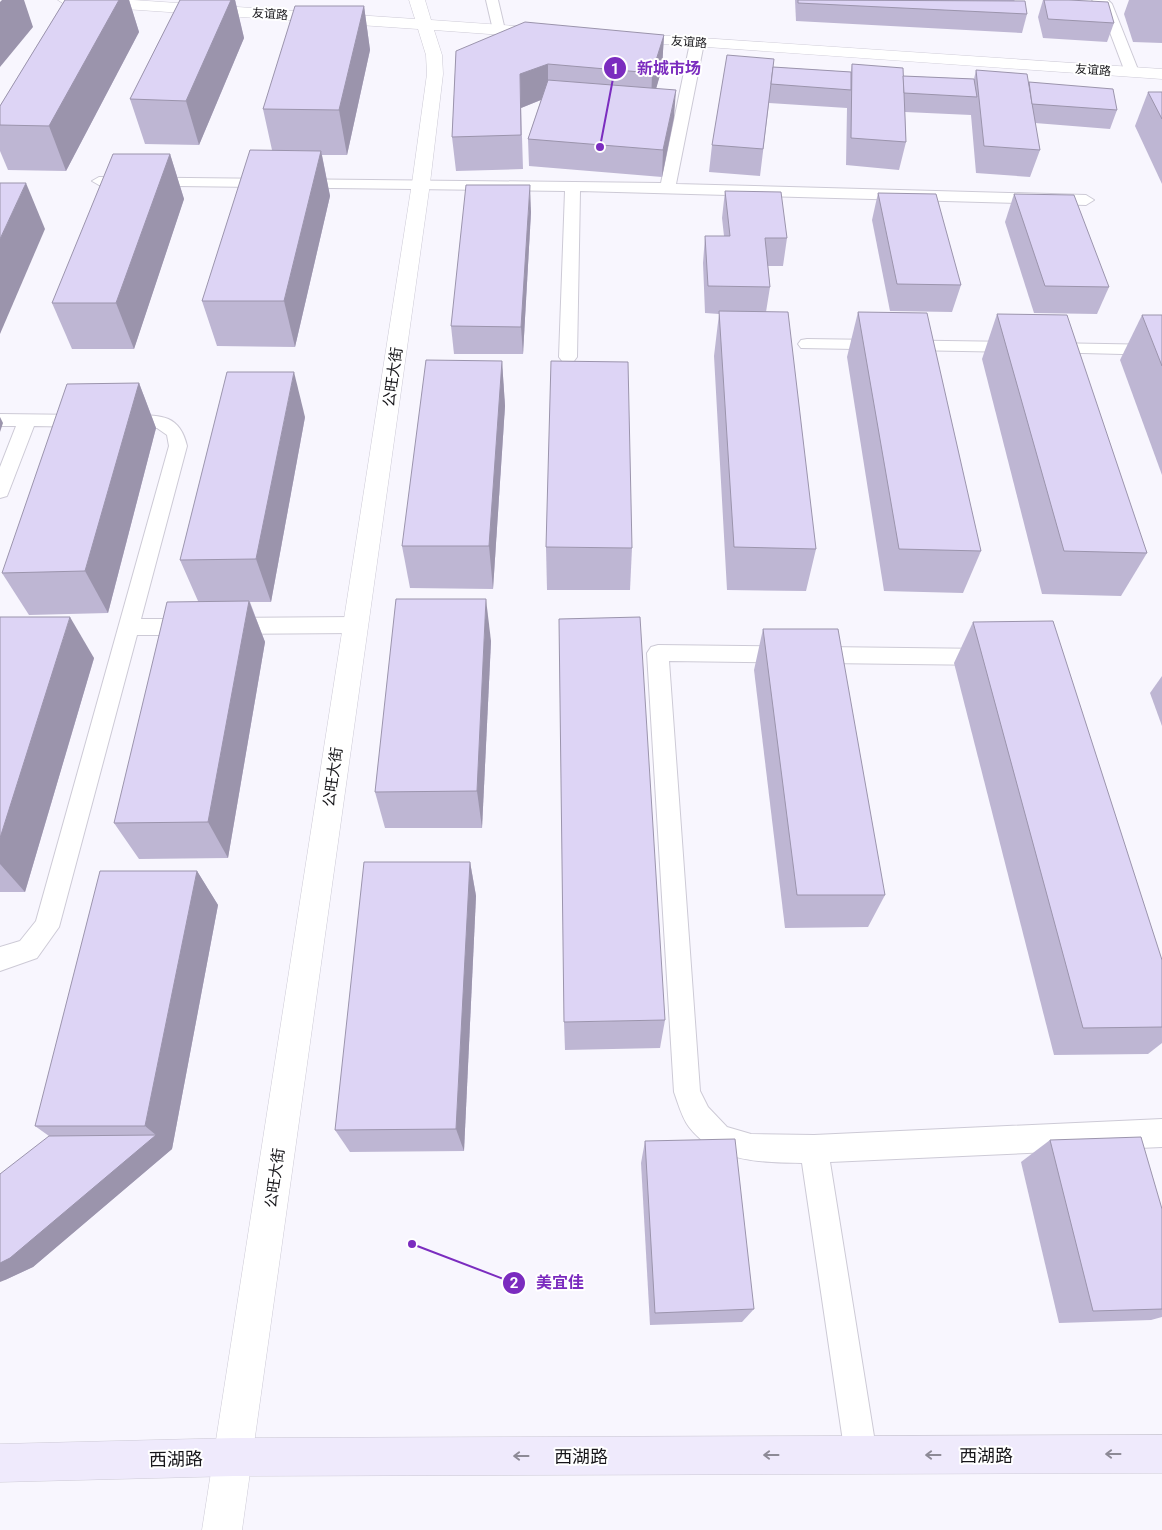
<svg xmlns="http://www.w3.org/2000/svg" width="1162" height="1530" viewBox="0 0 1162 1530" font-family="Roboto,'Noto Sans SC',sans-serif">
	<rect width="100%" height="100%" fill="#f8f6fe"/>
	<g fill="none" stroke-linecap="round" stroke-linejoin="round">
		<g stroke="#cdcad6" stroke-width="2">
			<g id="service">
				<polygon points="486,0 498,0 505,30 504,33 499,34 493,30"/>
				<polygon points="1092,0 1108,0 1112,4 1139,72 1137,75 1127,75 1125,72 1100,6"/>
				<polygon points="697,39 704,43 676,184 1086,195 1094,200 1086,205 580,191 577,357 574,361 562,361 559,357 565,191 99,185 92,181 99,177 661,183 690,43"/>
				<polygon points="807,339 1016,342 1022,343 1025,347 1022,351 1016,352 801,348 798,344 801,340"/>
				<polygon points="1048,343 1162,345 1162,355 1042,352 1039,348 1042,344"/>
				<polygon points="0,414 84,415 90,417 93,421 90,425 84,427 34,426 9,491 7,496 0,498 0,467 16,426 0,426"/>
				<path d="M124 415C154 416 179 410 187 446L141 619H190L197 621 200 627 197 633 190 635H137L59 927 37 958 0 971V947L20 941 36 921 169 446 167 435 157 428 118 425 115 421 118 417Z"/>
				<polygon points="356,617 363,619 366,625 363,631 356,633 227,634 220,632 217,626 220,620 227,618"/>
				<path d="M658 645 989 649 996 651 1000 657 996 663 989 665 669 661 700 1091 708 1107 727 1127 751 1134 814 1135 1162 1119V1147L830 1162 877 1455 872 1466 861 1471 850 1466 845 1455 802 1163C761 1162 717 1163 689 1127 682 1118 678 1103 674 1092L647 653 651 647Z"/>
			</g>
		</g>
		<g stroke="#cdcad6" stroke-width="1">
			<g id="minor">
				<polygon points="58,0 133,0 415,19 409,0 425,0 431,20 544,28 552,33 544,38 434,30 442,55 443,74 430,183 242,1530 202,1530 412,183 427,74 426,55 418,29 66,5"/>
				<polygon points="627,33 1162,69 1162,79 621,41 619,38 621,35"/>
			</g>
		</g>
		<g stroke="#cdcad6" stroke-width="1">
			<polygon id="secondary" points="1162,1435 1162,1473 234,1476 0,1482 0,1444 234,1438"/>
		</g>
		<use href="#service" fill="#fff" fill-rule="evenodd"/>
		<use href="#minor" fill="#fff" fill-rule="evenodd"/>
		<use href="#secondary" fill="#efeafc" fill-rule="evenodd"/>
	</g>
	<g fill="#beb6d3">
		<polygon points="65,0 129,0 139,32 66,171 8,170 0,151 0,106"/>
		<polygon points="180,0 235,0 244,38 199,145 145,144 130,99"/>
		<polygon points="795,0 1014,0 1027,14 1022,33 796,21"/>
		<polygon points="1043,0 1069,0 1114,23 1107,42 1043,38 1038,17"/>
		<polygon points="1129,0 1162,0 1162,43 1133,42 1124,14"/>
		<polygon points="364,6 370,50 347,155 322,155 330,196 295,347 217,346 202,301 272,150 263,109"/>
		<polygon points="664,35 662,68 656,88 674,117 662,177 529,166 528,139 541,100 521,108 523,169 456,171 452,137 456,51"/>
		<polygon points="852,64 903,76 974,79 976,70 1029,82 1117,110 1110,129 1035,123 1040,150 1030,177 976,173 971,115 905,112 906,142 899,170 846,165 847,108 769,103 760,176 709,172 712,145 773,67 851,72"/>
		<polygon points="1148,92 1162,92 1162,184 1135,126"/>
		<polygon points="170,154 184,199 134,349 72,349 52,303"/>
		<polygon points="725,191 787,238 783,266 768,266 770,287 766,312 816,549 806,591 727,590 714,356 719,314 705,313 703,263 705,236 724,236 722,218"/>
		<polygon points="878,193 961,285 952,312 890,311 872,220"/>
		<polygon points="1014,194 1109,287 1097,314 1034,313 1005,222"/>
		<polygon points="531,212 523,354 454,354 451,326"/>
		<polygon points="858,312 981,551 963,593 884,591 847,357"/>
		<polygon points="997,314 1147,553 1121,596 1042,594 982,359"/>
		<polygon points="1142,315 1162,315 1162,475 1120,360"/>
		<polygon points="502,361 505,406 493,589 410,588 402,546"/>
		<polygon points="139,383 156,428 108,613 29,615 2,573"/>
		<polygon points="305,417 271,602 250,602 265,642 228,858 139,859 114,823 198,601 180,560"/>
		<polygon points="546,547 632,548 630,590 547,590"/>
		<polygon points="0,617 94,658 25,892 0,892"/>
		<polygon points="973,622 1162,960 1162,1043 1148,1054 1054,1055 954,663"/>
		<polygon points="763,629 885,895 868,927 785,928 754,670"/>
		<polygon points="491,641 482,828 385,828 375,792"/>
		<polygon points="1162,676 1162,726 1150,693"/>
		<polygon points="470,862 476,896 464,1151 350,1152 335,1130"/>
		<polygon points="197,871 218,905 172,1149 33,1267 5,1280 49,1136 35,1126"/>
		<polygon points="665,1020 660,1048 565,1050 564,1022"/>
		<polygon points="1050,1140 1162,1209 1162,1317 1151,1320 1059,1323 1021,1162"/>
		<polygon points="645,1141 754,1309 742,1322 650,1325 641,1163"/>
	</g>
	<g fill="#9b94ac">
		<polygon points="2,0 24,0 33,27 0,67 0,2"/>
		<polygon points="119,0 129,0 139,32 66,171 49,126"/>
		<polygon points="231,0 235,0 244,38 199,145 186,101"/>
		<polygon points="364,6 370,50 347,155 339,110"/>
		<polygon points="664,35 662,68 651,107 652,73"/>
		<polygon points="548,64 548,97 521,108 523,169 520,74"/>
		<polygon points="676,90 674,117 662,177 663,150"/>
		<polygon points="321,151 330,196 295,347 284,301"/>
		<polygon points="170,154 184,199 134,349 116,303"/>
		<polygon points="26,183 45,229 0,334 0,239"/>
		<polygon points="530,185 531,212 523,354 521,327"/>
		<polygon points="502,361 505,406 493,589 489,546"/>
		<polygon points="294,372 305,417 271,602 256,559"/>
		<polygon points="139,383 156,428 108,613 85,571"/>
		<polygon points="0,417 3,423 0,432"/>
		<polygon points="486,599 491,641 482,828 477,791"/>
		<polygon points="249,601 265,642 228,858 208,822"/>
		<polygon points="70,617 94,658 25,892 0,864 0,838"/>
		<polygon points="470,862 476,896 464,1151 456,1129"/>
		<polygon points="197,871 218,905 172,1149 33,1267 5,1280 0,1282 0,1263 156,1135 145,1126"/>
	</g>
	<g fill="#ddd4f5" stroke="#9b94ac">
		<polygon points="65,0 119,0 49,126 0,125 0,106"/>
		<polygon points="180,0 231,0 186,101 130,99"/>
		<polygon points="798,0 1025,1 1027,14 798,3"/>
		<polygon points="1044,0 1069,0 1108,2 1114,23 1048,19"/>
		<polygon points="295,6 364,6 339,110 263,109"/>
		<polygon points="525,22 664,35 652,73 548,64 520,74 521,135 452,137 456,51"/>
		<polygon points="727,55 774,59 763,149 712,145"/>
		<polygon points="852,64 903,68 906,142 851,138"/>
		<polygon points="773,67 851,72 851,90 771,84"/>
		<polygon points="976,70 1027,74 1040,150 984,146"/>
		<polygon points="903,76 974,79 977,97 904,93"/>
		<polygon points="548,80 676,90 663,150 528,139"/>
		<polygon points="1029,82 1113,89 1117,110 1032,104"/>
		<polygon points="1148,92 1162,92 1162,119"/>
		<polygon points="250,150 321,151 284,301 202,301"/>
		<polygon points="113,154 170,154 116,303 52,303"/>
		<polygon points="0,183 26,183 0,239"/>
		<polygon points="466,185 530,185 521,327 451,326"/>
		<polygon points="725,191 781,192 787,238 765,238 770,287 708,286 705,236 730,236"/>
		<polygon points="878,193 936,194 961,285 897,284"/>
		<polygon points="1014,194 1074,195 1109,287 1045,286"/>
		<polygon points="719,311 788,312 816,549 734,547"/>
		<polygon points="858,312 927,313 981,551 899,549"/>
		<polygon points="997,314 1067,315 1147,553 1064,551"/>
		<polygon points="1142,315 1162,315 1162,366"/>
		<polygon points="426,360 502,361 489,546 402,546"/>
		<polygon points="551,361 628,362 632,548 546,547"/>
		<polygon points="227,372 294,372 256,559 180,560"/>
		<polygon points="139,383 85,571 2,573 67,384"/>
		<polygon points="396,599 486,599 477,791 375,792"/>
		<polygon points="249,601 208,822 114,823 167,602"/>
		<polygon points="0,617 70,617 0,838"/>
		<polygon points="640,617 665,1020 564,1022 559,619"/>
		<polygon points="1053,621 1162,960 1162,1027 1083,1028 973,622"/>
		<polygon points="763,629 838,629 885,895 797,895"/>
		<polygon points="364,862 470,862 456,1129 335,1130"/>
		<polygon points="100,871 197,871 145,1126 35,1126"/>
		<polygon points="156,1135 10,1258 0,1263 0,1174 49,1136"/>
		<polygon points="1141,1137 1162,1209 1162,1309 1093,1311 1050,1140"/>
		<polygon points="735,1139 754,1309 655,1313 645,1141"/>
	</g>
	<defs><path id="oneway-shaft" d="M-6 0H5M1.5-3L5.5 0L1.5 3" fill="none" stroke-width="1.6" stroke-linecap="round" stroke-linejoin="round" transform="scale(1.25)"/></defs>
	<g stroke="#8d8a96">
		<use href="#oneway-shaft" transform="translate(1113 1454) rotate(180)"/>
		<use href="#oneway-shaft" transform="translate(771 1455) rotate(180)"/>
		<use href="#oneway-shaft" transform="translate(933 1455) rotate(180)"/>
		<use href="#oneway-shaft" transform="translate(521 1456) rotate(180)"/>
	</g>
	<g text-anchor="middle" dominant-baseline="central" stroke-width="4" stroke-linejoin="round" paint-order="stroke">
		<g font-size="12" fill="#161519" stroke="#fff">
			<text transform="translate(270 14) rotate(4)">友谊路</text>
			<text transform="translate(689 42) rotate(4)">友谊路</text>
			<text transform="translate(1093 70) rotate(4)">友谊路</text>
		</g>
		<g font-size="15" fill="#161519" stroke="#fff">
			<text transform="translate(393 377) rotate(-82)">公旺大街</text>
			<text transform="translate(333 777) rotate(-82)">公旺大街</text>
			<text transform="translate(275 1178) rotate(-82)">公旺大街</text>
		</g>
		<g font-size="18" fill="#161519" stroke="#fff">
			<text x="986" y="1455">西湖路</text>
			<text x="581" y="1456">西湖路</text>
			<text transform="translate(176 1459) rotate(-1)">西湖路</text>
		</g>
	</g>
	<path fill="none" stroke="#7b2cbf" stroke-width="2" d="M600 147L615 68M412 1244L514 1283"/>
	<g fill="#7b2cbf" stroke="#fff" stroke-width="2">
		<circle cx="600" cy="147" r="5"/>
		<circle cx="412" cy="1244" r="5"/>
		<circle cx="615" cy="68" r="12"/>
		<circle cx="514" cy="1283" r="12"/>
	</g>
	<g font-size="15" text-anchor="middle" font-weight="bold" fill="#fff">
		<text x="615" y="74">1</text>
		<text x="514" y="1288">2</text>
	</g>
	<g font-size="16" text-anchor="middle" font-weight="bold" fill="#7b2cbf" stroke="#fff" stroke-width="4" stroke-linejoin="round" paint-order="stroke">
		<text x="669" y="74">新城市场</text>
		<text x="560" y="1288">美宜佳</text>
	</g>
</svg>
